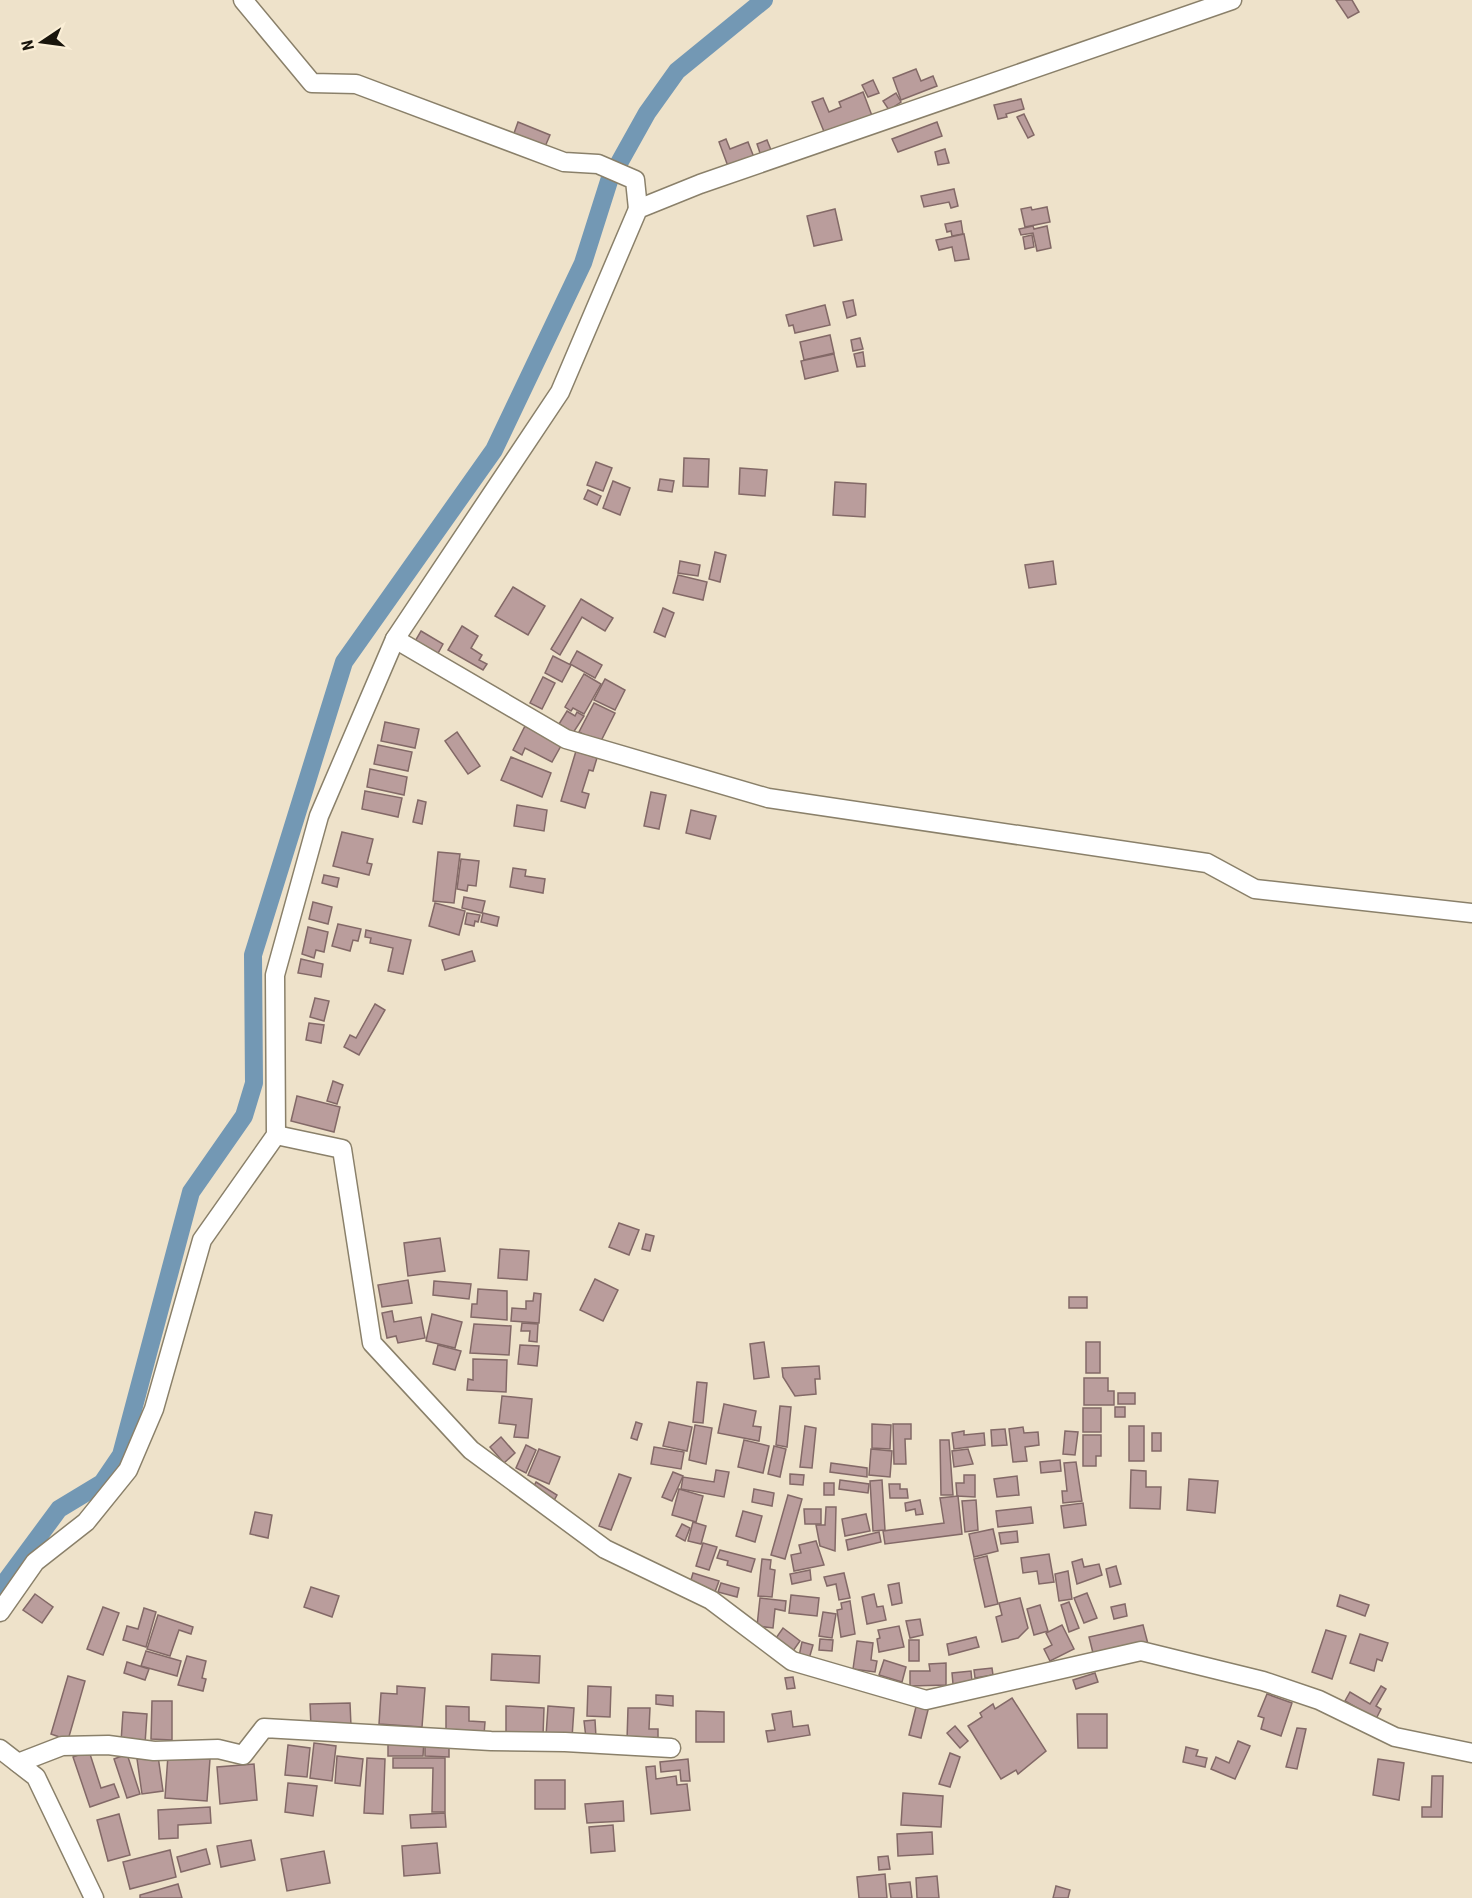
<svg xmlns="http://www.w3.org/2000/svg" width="1472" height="1898" viewBox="0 0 1472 1898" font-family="'Roboto Condensed',sans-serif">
	<rect width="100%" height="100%" fill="#eee2ca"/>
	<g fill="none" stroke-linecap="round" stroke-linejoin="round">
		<polyline stroke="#7398b4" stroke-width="18" points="0,1589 59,1509 102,1483 121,1455 191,1192 244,1116 254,1083 253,955 344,662 494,450 583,263 609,181 647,113 677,71 764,0"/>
	</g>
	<g fill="#ba9d9c" stroke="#836967" stroke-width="1.5">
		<polygon points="1336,0 1352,0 1359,12 1348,18"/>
		<polygon points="916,69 921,81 933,76 937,86 901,100 893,78"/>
		<polygon points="873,80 879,93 868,97 862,85"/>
		<polygon points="863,92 874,121 827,139 812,102 823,98 829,112 841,107 839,102"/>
		<polygon points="896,93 901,102 889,110 883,101"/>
		<polygon points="1021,99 1024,109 1006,114 1007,117 998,119 994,105"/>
		<polygon points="1024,114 1034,135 1028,138 1017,117"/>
		<polygon points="518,122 550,135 544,149 513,136"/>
		<polygon points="937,122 942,136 898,152 892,139"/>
		<polygon points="726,139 730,149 748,142 755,160 729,169 719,142"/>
		<polygon points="767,140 773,155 762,159 757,144"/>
		<polygon points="945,149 949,163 938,165 935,152"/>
		<polygon points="954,189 958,206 951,208 949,202 924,207 921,196"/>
		<polygon points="1031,207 1032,210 1047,207 1050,222 1025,227 1021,209"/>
		<polygon points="835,209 842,240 814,246 807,216"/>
		<polygon points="961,221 963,234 952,236 951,231 947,232 945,224"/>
		<polygon points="1033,226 1034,229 1047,226 1051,248 1037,251 1033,233 1021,235 1019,229"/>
		<polygon points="964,234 969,259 955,261 952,247 939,250 936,240"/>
		<polygon points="1032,235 1034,247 1025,249 1023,237"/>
		<polygon points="853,300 856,315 847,318 843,302"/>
		<polygon points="825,305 830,325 795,333 793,325 789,326 786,315"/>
		<polygon points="830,335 834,353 804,360 800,342"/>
		<polygon points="860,338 863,349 853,351 851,340"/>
		<polygon points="863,352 865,366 857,367 854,354"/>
		<polygon points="834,354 838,371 805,379 801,361"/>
		<polygon points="684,458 709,459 708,487 683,486"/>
		<polygon points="596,462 612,468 603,491 587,485"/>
		<polygon points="740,468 767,470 765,496 739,494"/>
		<polygon points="660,479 674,481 672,492 658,490"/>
		<polygon points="613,481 630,488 620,515 603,508"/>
		<polygon points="835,482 866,484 865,517 833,515"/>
		<polygon points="588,490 601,496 597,505 584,499"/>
		<polygon points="715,552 726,555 720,582 709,579"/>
		<polygon points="680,561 700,565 698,576 678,573"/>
		<polygon points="1053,561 1056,584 1029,588 1025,565"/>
		<polygon points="678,575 707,582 703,600 673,593"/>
		<polygon points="513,587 545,606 528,635 495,616"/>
		<polygon points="581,599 613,618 605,631 582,617 560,655 551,649"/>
		<polygon points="663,608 674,613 665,637 654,632"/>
		<polygon points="462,626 478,636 471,648 482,655 479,660 487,664 483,670 448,650"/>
		<polygon points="421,631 443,644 436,657 414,643"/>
		<polygon points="577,651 602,665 595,678 570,664"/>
		<polygon points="553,656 571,665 562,682 545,673"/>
		<polygon points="584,674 601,684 584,714 573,708 571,711 565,707"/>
		<polygon points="543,677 555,683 542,709 530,703"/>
		<polygon points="605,679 625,690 615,710 594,700"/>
		<polygon points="594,703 615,713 600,743 579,732"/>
		<polygon points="567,711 575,716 577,712 584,716 573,733 559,724"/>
		<polygon points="385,722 419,729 415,748 381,741"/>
		<polygon points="525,726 562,744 552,762 525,748 522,755 513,750"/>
		<polygon points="457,732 480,766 468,774 445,741"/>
		<polygon points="378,745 412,752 408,771 374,764"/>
		<polygon points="576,751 597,758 593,771 589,770 582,792 589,794 585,808 561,801"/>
		<polygon points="511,757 551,773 542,797 501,780"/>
		<polygon points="370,769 407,777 404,795 367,787"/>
		<polygon points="365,791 402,798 398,817 362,809"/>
		<polygon points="651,792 666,795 659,829 644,826"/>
		<polygon points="418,800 426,802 422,824 413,822"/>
		<polygon points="517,805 547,810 544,831 514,826"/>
		<polygon points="691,810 716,816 710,839 686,833"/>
		<polygon points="342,832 373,839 367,863 372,864 369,875 333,866"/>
		<polygon points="438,852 460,854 454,903 433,901"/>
		<polygon points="461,859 479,861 476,886 468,885 467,891 457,889"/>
		<polygon points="513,868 526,870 525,876 545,879 543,893 510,887"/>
		<polygon points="324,875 339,878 337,887 322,883"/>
		<polygon points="464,897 485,901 482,913 462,908"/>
		<polygon points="313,902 332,907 328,924 309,919"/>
		<polygon points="435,903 465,911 459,935 429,926"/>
		<polygon points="467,913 480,915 478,922 475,921 474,926 465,924"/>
		<polygon points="483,913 499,917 497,926 481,922"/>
		<polygon points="338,924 361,929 358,941 353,940 350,951 332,946"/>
		<polygon points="308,927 328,932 324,952 316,950 314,958 302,954"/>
		<polygon points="366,930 411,940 403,974 388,971 393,948 370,943 371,938 365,937"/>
		<polygon points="472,951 475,961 445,970 442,960"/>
		<polygon points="301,959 323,964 321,977 298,973"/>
		<polygon points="315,998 329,1001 324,1021 310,1017"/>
		<polygon points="375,1004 385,1010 359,1055 344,1047 350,1035 356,1038"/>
		<polygon points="309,1023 324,1025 321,1043 306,1040"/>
		<polygon points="333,1081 343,1085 337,1104 327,1101"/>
		<polygon points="297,1096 340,1107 334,1132 291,1121"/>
		<polygon points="619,1223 639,1230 629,1255 609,1247"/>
		<polygon points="646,1234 654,1236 650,1251 642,1249"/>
		<polygon points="440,1238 445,1271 408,1276 404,1243"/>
		<polygon points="500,1249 529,1251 527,1280 498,1278"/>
		<polygon points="595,1279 618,1290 603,1321 580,1310"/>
		<polygon points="408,1280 412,1303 382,1307 378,1285"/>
		<polygon points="434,1281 471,1284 469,1299 433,1295"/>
		<polygon points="478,1289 507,1291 507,1320 471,1317 472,1304 477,1304"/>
		<polygon points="534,1293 541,1294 539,1323 511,1321 512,1308 526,1309 526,1301 533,1301"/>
		<rect x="1069" y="1297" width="18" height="11"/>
		<polygon points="392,1311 394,1322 421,1317 425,1338 398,1343 396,1336 387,1338 382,1313"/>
		<polygon points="432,1314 462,1322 455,1348 426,1341"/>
		<polygon points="522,1323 538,1324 537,1342 529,1341 530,1331 521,1331"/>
		<polygon points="474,1324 511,1326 509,1355 470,1353"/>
		<polygon points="764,1342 769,1377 754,1379 750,1344"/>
		<rect x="1086" y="1342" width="14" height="31"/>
		<polygon points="438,1345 461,1351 455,1370 433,1364"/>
		<polygon points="520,1345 539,1346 537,1366 518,1364"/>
		<polygon points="473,1359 507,1360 506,1392 467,1390 468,1379 473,1380"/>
		<polygon points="819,1366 820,1379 815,1379 816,1394 795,1396 783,1377 782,1368"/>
		<polygon points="1084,1378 1108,1378 1108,1391 1114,1391 1114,1405 1084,1405"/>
		<polygon points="697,1382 707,1383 703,1423 693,1422"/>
		<rect x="1118" y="1393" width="17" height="11"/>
		<polygon points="502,1396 532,1399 528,1438 514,1437 516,1425 499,1423"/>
		<polygon points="724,1404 756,1411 753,1426 761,1427 759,1441 718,1433"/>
		<polygon points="780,1406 791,1407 787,1447 776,1445"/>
		<rect x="1115" y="1407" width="10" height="10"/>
		<rect x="1083" y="1408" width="18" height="24"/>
		<polygon points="636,1422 642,1424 637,1440 631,1438"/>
		<polygon points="669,1422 692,1427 687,1451 663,1446"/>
		<polygon points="872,1424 891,1425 890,1449 872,1448"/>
		<polygon points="893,1424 911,1424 911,1439 905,1439 906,1464 894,1464"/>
		<polygon points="695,1425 712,1428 706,1464 689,1460"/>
		<polygon points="805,1426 816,1428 812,1468 800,1467"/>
		<rect x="1129" y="1426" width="15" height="35"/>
		<polygon points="1023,1427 1024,1433 1038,1432 1039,1445 1025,1447 1027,1461 1013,1462 1009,1429"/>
		<polygon points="1005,1429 1007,1445 992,1446 991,1430"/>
		<polygon points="964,1431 964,1435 984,1433 985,1445 954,1449 952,1433"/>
		<polygon points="1065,1431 1078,1432 1075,1455 1063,1454"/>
		<rect x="1152" y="1433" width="9" height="18"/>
		<polygon points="1083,1435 1101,1435 1101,1456 1096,1456 1096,1466 1083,1466"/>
		<polygon points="501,1437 515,1453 504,1463 490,1447"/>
		<polygon points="744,1440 769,1446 763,1473 738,1467"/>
		<polygon points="940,1440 949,1440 953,1495 941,1495"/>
		<polygon points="526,1445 536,1450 526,1473 516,1468"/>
		<polygon points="774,1446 786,1449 780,1477 768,1474"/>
		<polygon points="654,1447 684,1452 681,1469 651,1464"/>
		<polygon points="539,1449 560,1457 549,1484 528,1475"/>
		<polygon points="871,1449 892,1451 890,1477 869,1475"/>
		<polygon points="968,1449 973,1464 954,1467 952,1451"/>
		<polygon points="1060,1460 1061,1471 1041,1473 1040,1462"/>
		<polygon points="1076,1462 1082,1501 1063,1503 1062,1491 1067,1491 1064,1463"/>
		<polygon points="831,1463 867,1468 867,1477 830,1472"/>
		<polygon points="716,1470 729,1472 724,1497 681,1489 683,1477 714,1482"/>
		<polygon points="1131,1470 1146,1471 1146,1487 1161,1487 1160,1509 1130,1508"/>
		<polygon points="673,1472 683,1476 672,1501 662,1497"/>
		<polygon points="619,1474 631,1478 611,1530 599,1526"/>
		<polygon points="790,1474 804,1475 803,1485 790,1484"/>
		<polygon points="964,1475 975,1475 975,1497 957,1496 956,1483 964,1483"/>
		<polygon points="1017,1476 1019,1495 997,1497 994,1479"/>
		<polygon points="1189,1479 1218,1481 1215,1513 1187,1510"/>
		<polygon points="840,1480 869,1484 868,1493 839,1489"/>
		<polygon points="882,1480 885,1530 873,1531 870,1481"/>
		<polygon points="536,1482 557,1495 552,1504 531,1492"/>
		<rect x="824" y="1483" width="10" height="12"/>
		<polygon points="889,1484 900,1484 900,1489 907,1489 908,1498 890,1498"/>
		<polygon points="679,1489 703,1496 696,1522 672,1515"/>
		<polygon points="754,1489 774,1493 772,1506 752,1502"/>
		<polygon points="788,1495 802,1499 785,1559 771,1555"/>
		<polygon points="958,1496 962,1534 885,1544 883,1531 944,1523 940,1498"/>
		<polygon points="920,1500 923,1514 916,1515 915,1509 906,1511 905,1503"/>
		<polygon points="976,1500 978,1530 965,1532 962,1501"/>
		<polygon points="1083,1503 1086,1525 1064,1528 1061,1506"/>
		<polygon points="826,1507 836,1507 835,1551 820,1546 816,1525 825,1525"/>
		<polygon points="1031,1507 1033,1523 998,1527 996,1511"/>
		<polygon points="804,1509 821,1509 821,1524 805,1524"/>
		<polygon points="743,1511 762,1516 755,1542 736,1536"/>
		<polygon points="255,1512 272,1515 268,1538 250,1534"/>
		<polygon points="866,1514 870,1531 845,1536 842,1519"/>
		<polygon points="693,1522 706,1526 701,1544 688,1541"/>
		<polygon points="682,1524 690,1528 685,1541 676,1536"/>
		<polygon points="993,1529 998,1551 974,1557 969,1534"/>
		<polygon points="1017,1531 1018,1542 1001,1544 999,1533"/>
		<polygon points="879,1532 881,1542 848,1550 846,1540"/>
		<polygon points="816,1541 824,1565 794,1571 791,1555 801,1553 799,1545"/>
		<polygon points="703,1543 717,1547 709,1570 696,1566"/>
		<polygon points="720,1550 755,1559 751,1572 727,1565 728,1561 717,1558"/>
		<polygon points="1049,1554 1054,1582 1039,1584 1037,1571 1023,1573 1021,1558"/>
		<polygon points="987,1556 998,1604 985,1607 974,1559"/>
		<polygon points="762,1559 771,1560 770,1569 775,1570 772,1597 758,1596"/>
		<polygon points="1082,1559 1084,1567 1099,1564 1102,1575 1077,1584 1072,1562"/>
		<polygon points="1116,1566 1121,1584 1110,1587 1106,1569"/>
		<polygon points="810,1570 811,1580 792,1584 790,1574"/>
		<polygon points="1068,1571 1072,1599 1059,1601 1055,1574"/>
		<polygon points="693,1573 719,1581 715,1592 690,1583"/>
		<polygon points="844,1573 850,1598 839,1600 836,1584 827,1586 824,1577"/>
		<polygon points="721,1583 739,1588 737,1597 718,1592"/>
		<polygon points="899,1583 902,1603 892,1605 888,1585"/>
		<polygon points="311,1587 339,1596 332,1617 304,1607"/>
		<polygon points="1087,1593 1097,1618 1084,1623 1074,1598"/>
		<polygon points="35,1594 53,1607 42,1623 23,1610"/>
		<polygon points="874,1594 877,1607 883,1606 886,1620 867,1624 862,1597"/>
		<polygon points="791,1595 819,1598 817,1616 789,1613"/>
		<polygon points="1340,1595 1369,1605 1365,1616 1337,1606"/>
		<polygon points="760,1598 786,1601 785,1611 775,1609 773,1628 757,1626"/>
		<polygon points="1020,1598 1028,1628 1018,1638 1002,1642 996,1617 1002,1615 999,1603"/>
		<polygon points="850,1601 855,1634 841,1637 837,1610 842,1609 841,1603"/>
		<polygon points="1069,1602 1079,1628 1069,1632 1061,1605"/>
		<polygon points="1125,1604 1127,1616 1114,1619 1111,1607"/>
		<polygon points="1040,1605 1048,1631 1034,1635 1027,1609"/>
		<polygon points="103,1607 119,1613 103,1655 87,1649"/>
		<polygon points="144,1608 156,1612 146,1647 123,1640 127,1626 138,1629"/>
		<polygon points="823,1612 836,1614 832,1638 819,1636"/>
		<polygon points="158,1615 193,1627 191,1634 179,1630 170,1656 147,1649"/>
		<polygon points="920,1619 923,1635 910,1638 906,1621"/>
		<polygon points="1062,1625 1074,1649 1050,1661 1044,1649 1052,1645 1046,1633"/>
		<polygon points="1143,1625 1148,1644 1094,1657 1089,1637"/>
		<polygon points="899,1626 904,1647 879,1652 877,1639 880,1638 878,1630"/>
		<polygon points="783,1628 800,1641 793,1651 776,1638"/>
		<polygon points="1326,1630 1346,1636 1332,1679 1312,1672"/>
		<polygon points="1360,1634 1388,1643 1382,1661 1377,1659 1374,1671 1350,1663"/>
		<polygon points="976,1637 979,1647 949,1655 947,1644"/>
		<polygon points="820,1639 833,1640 832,1651 819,1650"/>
		<rect x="909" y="1640" width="10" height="21"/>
		<polygon points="857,1641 873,1643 871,1660 877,1661 875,1672 853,1669"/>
		<polygon points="802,1642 813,1645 809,1659 799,1656"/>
		<polygon points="146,1651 181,1661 177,1676 141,1666"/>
		<polygon points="492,1654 540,1656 539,1683 491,1680"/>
		<polygon points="187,1656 206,1661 202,1678 206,1679 203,1691 178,1685"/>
		<polygon points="884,1660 906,1667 902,1682 879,1675"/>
		<polygon points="127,1662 149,1669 145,1680 124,1673"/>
		<polygon points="946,1663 946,1685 910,1686 910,1671 930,1671 929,1664"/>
		<polygon points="992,1668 993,1675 975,1678 974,1670"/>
		<polygon points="971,1671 972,1682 953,1684 952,1673"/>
		<polygon points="1095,1673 1098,1682 1076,1689 1073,1680"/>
		<polygon points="68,1676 85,1681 68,1740 51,1734"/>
		<polygon points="793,1677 795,1688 787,1689 785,1678"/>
		<polygon points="397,1686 425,1688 422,1727 379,1724 381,1693 397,1694"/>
		<polygon points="588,1686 611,1687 610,1717 587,1716"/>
		<polygon points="1381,1686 1386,1689 1376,1706 1381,1709 1376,1719 1345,1701 1350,1692 1370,1704"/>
		<polygon points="1267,1694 1292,1703 1281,1736 1261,1729 1264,1718 1258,1716"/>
		<polygon points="656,1695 673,1696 673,1706 656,1704"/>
		<polygon points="1012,1698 1046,1751 1018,1774 1016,1770 1001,1779 968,1726 982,1717 980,1713 993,1704 995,1709"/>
		<polygon points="152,1701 172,1701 172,1740 151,1739"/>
		<polygon points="350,1703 351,1726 311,1727 310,1704"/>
		<polygon points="917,1703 929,1706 921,1738 909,1735"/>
		<polygon points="446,1706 469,1707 469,1721 485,1722 484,1735 446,1734"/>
		<polygon points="506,1706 544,1708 543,1736 506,1735"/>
		<polygon points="548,1706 574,1708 572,1738 546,1736"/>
		<polygon points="628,1708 650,1708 649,1729 658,1729 658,1740 627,1740"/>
		<polygon points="696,1711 724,1712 724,1742 696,1742"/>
		<polygon points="791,1711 793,1727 808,1725 810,1735 768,1742 766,1731 775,1730 772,1714"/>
		<polygon points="123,1712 147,1714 145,1744 121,1742"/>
		<polygon points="1077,1714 1107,1714 1107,1748 1078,1748"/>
		<polygon points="595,1720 596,1737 586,1738 584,1721"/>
		<polygon points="955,1726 968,1741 960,1748 947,1733"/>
		<polygon points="1297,1728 1306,1729 1297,1769 1286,1767"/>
		<polygon points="388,1740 424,1740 423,1756 388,1756"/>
		<polygon points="1238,1741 1250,1746 1235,1779 1211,1769 1216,1757 1229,1763"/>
		<polygon points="425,1742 449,1742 449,1757 425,1756"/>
		<polygon points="314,1743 336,1746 332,1781 310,1778"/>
		<polygon points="288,1745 310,1748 307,1777 285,1775"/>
		<polygon points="1186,1747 1198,1750 1196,1756 1207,1758 1205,1767 1183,1762"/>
		<polygon points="89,1751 101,1788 114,1784 119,1797 90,1807 73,1757"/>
		<polygon points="950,1753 960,1757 950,1787 939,1784"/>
		<polygon points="127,1754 140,1794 127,1798 114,1759"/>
		<polygon points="168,1755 210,1759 207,1801 165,1798"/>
		<polygon points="158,1756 163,1791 142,1794 137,1759"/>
		<polygon points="337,1756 363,1759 360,1786 335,1783"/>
		<polygon points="367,1758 385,1759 383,1814 364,1813"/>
		<polygon points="393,1758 445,1758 445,1812 432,1812 433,1768 393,1768"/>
		<polygon points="688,1759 690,1781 681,1781 680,1770 661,1772 660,1762"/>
		<polygon points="1378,1759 1404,1763 1399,1800 1373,1795"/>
		<polygon points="254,1764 257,1800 220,1804 217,1767"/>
		<polygon points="655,1766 656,1779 676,1776 677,1785 687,1784 690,1810 651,1814 646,1767"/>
		<polygon points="1432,1776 1443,1776 1442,1817 1422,1817 1422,1807 1431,1807"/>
		<rect x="535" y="1780" width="30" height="29"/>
		<polygon points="288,1783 317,1786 313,1816 285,1812"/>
		<polygon points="903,1793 943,1796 941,1827 901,1825"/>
		<polygon points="623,1801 624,1821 587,1823 585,1804"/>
		<polygon points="210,1807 211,1823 178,1825 178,1838 159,1839 158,1810"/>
		<polygon points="445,1813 446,1827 411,1828 410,1815"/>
		<polygon points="119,1814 130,1855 108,1861 97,1820"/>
		<polygon points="613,1825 615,1851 591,1853 589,1827"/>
		<polygon points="932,1832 933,1854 898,1856 897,1834"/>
		<polygon points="251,1840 255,1860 221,1867 217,1846"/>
		<polygon points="437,1843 440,1873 404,1876 402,1846"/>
		<polygon points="206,1849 210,1864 181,1872 177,1857"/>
		<polygon points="170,1850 176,1877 130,1889 123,1862"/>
		<polygon points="324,1851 330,1883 287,1891 281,1859"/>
		<polygon points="888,1856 890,1869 879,1870 878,1857"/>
		<polygon points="885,1874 887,1898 859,1898 857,1877"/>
		<polygon points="937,1876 939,1898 917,1898 916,1878"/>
		<polygon points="910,1882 912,1898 891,1898 889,1884"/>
		<polygon points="178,1884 182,1898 140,1898 140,1895"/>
		<polygon points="1056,1886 1070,1890 1068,1898 1053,1898"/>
	</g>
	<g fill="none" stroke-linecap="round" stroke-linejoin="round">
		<g stroke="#8a806a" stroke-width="21">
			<g id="minor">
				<polyline points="243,0 312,83 356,84 564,162 598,164 635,180 638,209"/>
				<polyline points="395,639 566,739 768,798 1207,863 1255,889 1472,913"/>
				<polyline points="276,1135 342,1149 372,1343 471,1450 605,1549 711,1600 792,1661 926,1700 1141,1651 1263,1681 1319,1700 1395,1737 1472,1753"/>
				<polyline points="0,1612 35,1562 86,1522 128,1470 154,1409 202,1240 276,1135 275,975 319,816 395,639 560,392 638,209 700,184 1232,0"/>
				<polyline points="0,1749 36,1777 94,1898"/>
				<polyline points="18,1763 62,1746 108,1745 154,1751 218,1749 243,1755 264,1728 491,1741 565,1742 671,1748"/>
			</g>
		</g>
		<use href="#minor" stroke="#fff" stroke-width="18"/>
	</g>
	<g transform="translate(42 42) rotate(257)" stroke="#fbefd7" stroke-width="4.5" paint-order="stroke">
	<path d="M0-4.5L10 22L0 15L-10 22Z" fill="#19150c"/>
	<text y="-9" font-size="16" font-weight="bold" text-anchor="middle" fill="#19150c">N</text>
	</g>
</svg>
